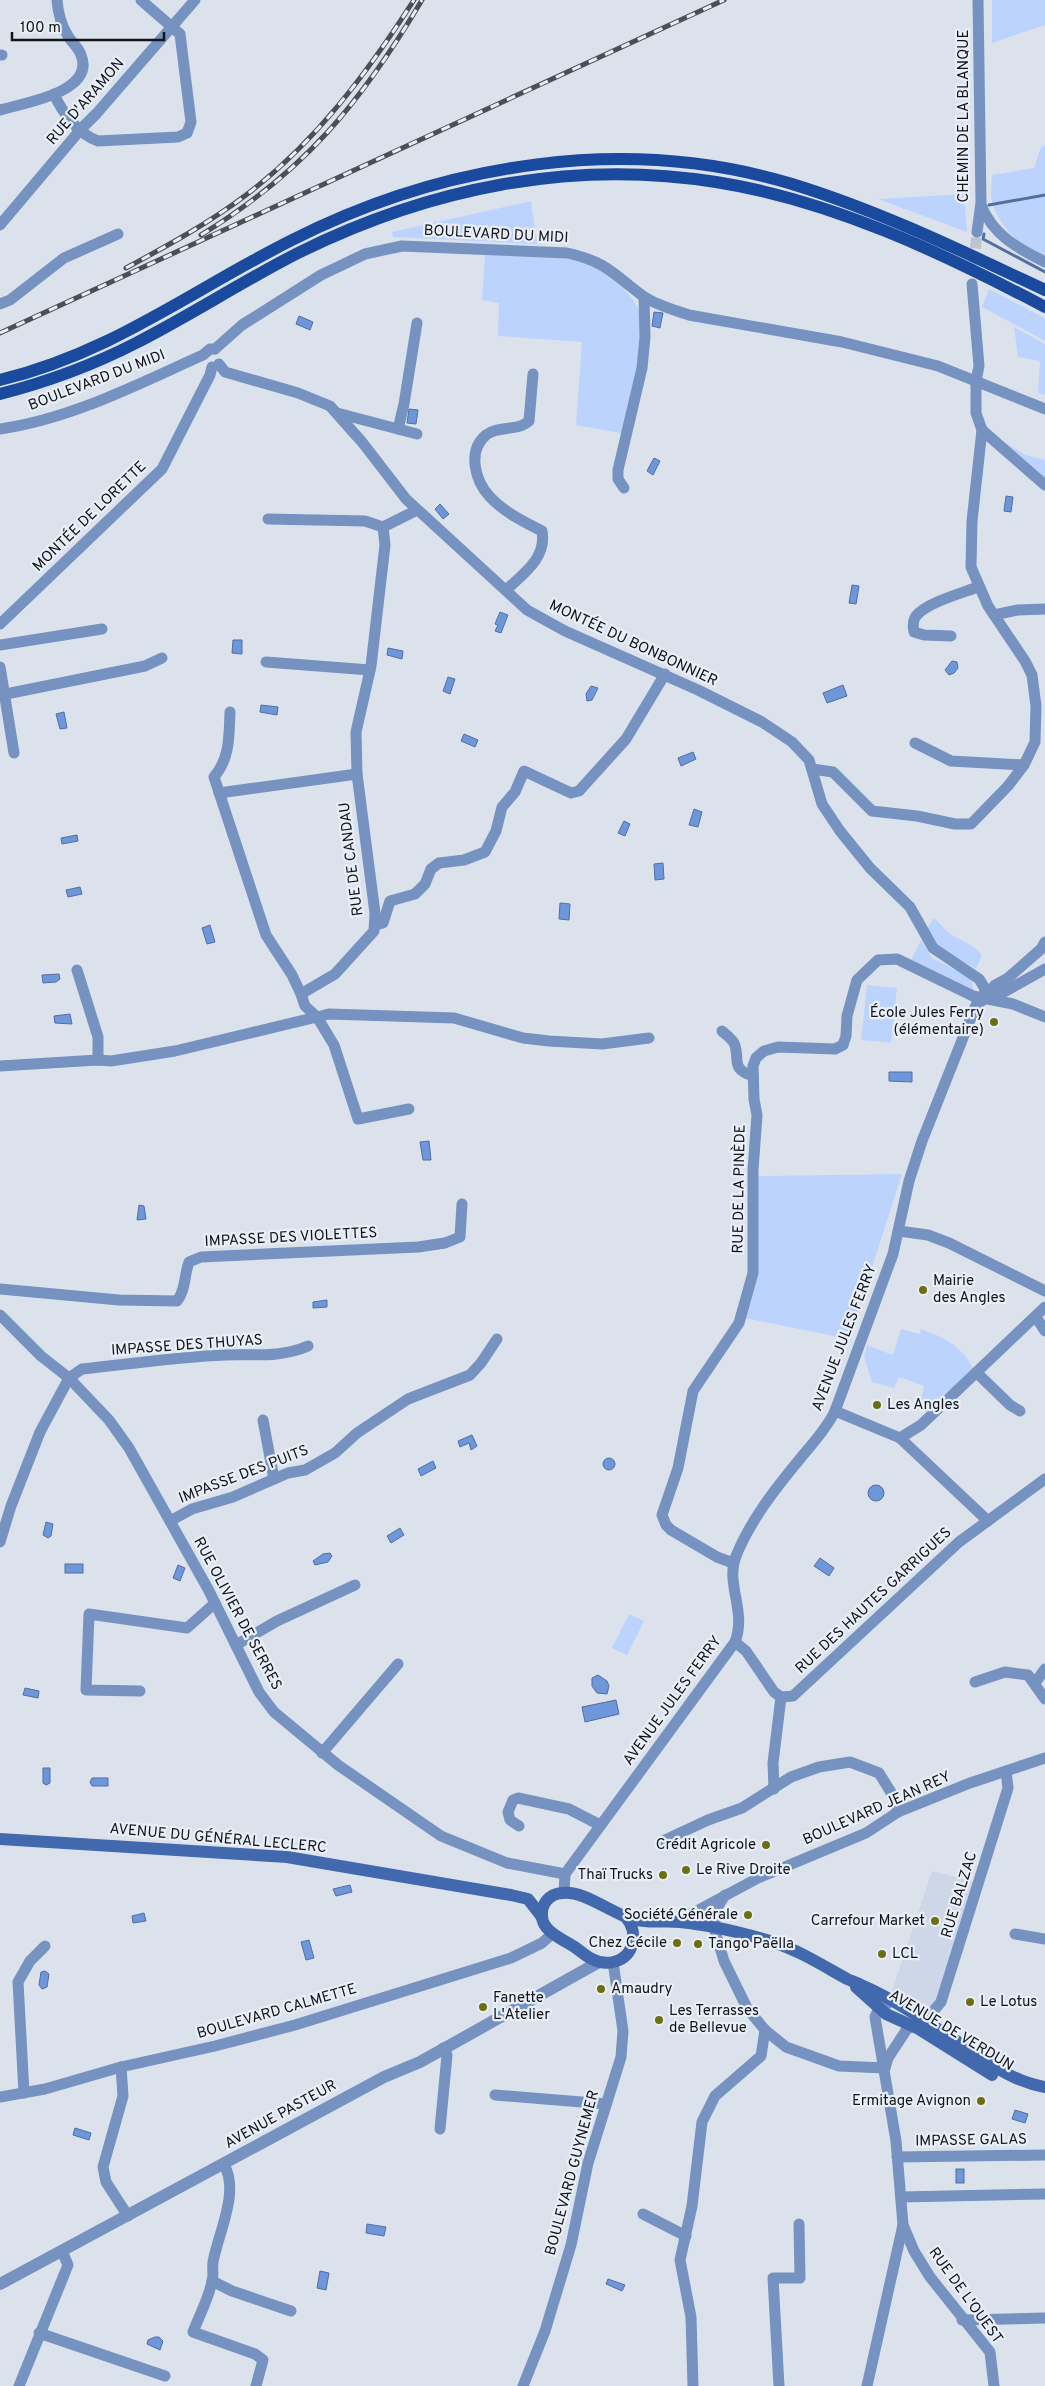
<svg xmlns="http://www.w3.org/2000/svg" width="1045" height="2386" viewBox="0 0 1045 2386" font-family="Overpass,sans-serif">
	<rect width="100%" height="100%" fill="#dce2ec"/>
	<polygon fill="#ced7e8" points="932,1871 975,1882 941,1996 926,2010 892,1991"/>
	<g fill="#bcd4fd">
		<polygon points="992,0 1045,0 1045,25 992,43"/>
		<path d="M1045 145V257C1020 247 1000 228 992 202 990 194 992 183 992 175L1034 168 1041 147Z"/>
		<polygon points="964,194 967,232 878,199"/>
		<polygon points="531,201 537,244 393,237 392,232"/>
		<path d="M485 253C533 256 597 250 629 295 633 300 639 307 640 314 645 348 631 399 626 434L576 425 582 342 498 336 499 303 482 300Z"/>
		<polygon points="989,289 1045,318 1045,341 982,307"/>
		<polygon points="1014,327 1045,344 1045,395 1038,393 1040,361 1018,357"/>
		<polygon points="1002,441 1026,455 1045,460 1045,479"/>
		<polygon points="934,918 950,934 974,947 982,955 976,969 937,947 925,931"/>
		<polygon points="921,940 932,958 971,978 974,992 911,960"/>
		<polygon points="867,985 897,988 891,1043 861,1040"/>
		<polygon points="902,1174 849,1339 744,1318 756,1176"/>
		<path d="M901 1329 920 1334 921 1329C947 1339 961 1345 974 1370L929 1407 920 1404 924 1386 899 1377 894 1388 872 1382 864 1357 867 1345 893 1355Z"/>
		<polygon points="629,1614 644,1621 627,1655 612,1648"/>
	</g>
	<g fill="#6e96db" stroke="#526fa0">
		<polygon points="654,312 663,313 660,328 652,326"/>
		<polygon points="299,316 313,322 310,330 296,324"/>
		<polygon points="409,409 418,410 416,424 407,423"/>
		<polygon points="654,458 660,461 653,475 647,471"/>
		<polygon points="1006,496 1013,497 1011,512 1004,511"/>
		<polygon points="440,504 449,514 443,519 435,509"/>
		<polygon points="852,585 859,586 856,604 849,603"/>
		<polygon points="500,612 508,615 501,633 495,631 498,625 495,624"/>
		<polygon points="233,640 242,640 242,654 232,653"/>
		<polygon points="388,648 403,651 402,659 387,655"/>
		<polygon points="952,661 957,662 958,668 954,673 949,675 945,670"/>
		<polygon points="448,677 455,679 450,694 443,691"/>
		<polygon points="843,685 847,696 827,703 823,693"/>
		<polygon points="591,686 598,688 592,700 587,701 586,694"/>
		<polygon points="261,705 278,707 277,715 260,712"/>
		<polygon points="64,712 67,728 60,729 56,714"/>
		<polygon points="464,734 478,740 475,747 461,741"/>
		<polygon points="693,752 696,759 681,766 678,758"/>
		<polygon points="694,809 702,812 698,827 689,825"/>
		<polygon points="624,821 630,824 625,836 618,833"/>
		<polygon points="77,835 78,841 62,844 61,838"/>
		<polygon points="663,863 664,879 655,880 654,864"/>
		<polygon points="80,887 82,894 68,897 66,890"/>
		<polygon points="560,903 570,904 569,920 559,919"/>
		<polygon points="210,925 215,942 207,944 202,928"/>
		<polygon points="59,974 60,979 56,982 43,983 42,975"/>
		<polygon points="70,1014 72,1024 55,1023 54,1016"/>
		<polygon points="889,1072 912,1072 912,1082 889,1081"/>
		<polygon points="429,1141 431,1160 423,1160 420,1142"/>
		<polygon points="139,1205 144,1206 146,1219 137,1220"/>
		<polygon points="327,1300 327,1307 313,1308 313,1302"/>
		<polygon points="472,1435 477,1446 471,1450 469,1443 460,1447 458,1441"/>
		<circle cx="609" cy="1464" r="6"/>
		<polygon points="433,1461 436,1468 421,1476 418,1469"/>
		<circle cx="876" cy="1493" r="8"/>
		<polygon points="46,1522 53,1524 51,1536 48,1538 43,1535"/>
		<polygon points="400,1528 404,1535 391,1543 387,1536"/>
		<polygon points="330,1553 332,1556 328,1562 315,1565 313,1561 323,1554"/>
		<polygon points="820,1558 834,1568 829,1576 814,1566"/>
		<rect x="65" y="1564" width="18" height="9"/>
		<polygon points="178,1565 185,1568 180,1581 173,1578"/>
		<polygon points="598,1675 607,1681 609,1686 607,1694 597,1693 592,1686 592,1678"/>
		<polygon points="25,1688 39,1691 38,1698 23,1695"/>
		<polygon points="616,1700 619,1714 585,1722 582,1707"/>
		<polygon points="43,1768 50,1768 50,1783 46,1785 43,1783"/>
		<polygon points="92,1778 108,1778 108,1786 92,1786 90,1782"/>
		<polygon points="350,1885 352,1892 336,1896 333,1889"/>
		<polygon points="144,1913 146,1921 133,1923 132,1916"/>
		<polygon points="309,1940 314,1958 306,1960 301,1942"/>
		<polygon points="45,1971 49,1974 47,1987 42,1989 39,1985 41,1972"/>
		<polygon points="1015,2110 1028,2114 1025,2123 1012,2119"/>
		<polygon points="75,2128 91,2133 89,2140 73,2135"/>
		<rect x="956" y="2169" width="8" height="14"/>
		<polygon points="367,2224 386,2227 384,2236 366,2233"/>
		<polygon points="320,2271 329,2273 326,2290 317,2288"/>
		<polygon points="608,2279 625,2285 622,2291 606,2284"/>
		<polygon points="155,2337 159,2337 163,2341 160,2350 147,2344 148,2340"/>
	</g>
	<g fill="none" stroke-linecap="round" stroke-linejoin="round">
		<g stroke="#526fa0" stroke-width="3">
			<polyline points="989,205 1045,195"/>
			<polyline points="984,234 983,239 1045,272"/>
		</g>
		<polyline stroke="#bec3cc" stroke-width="11" stroke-dasharray="11 5.5" stroke-linecap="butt" points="974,265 977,232"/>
		<g stroke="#7692c1" stroke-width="11">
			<polyline points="0,55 2,55"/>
			<path d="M54 94C62 112 78 134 98 141L178 137 187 133 191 122 180 34 141 0"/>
			<path d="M0 110C24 103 96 92 81 55 79 48 72 43 68 36 61 25 58 13 57 0"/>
			<path d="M981 205C993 235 1017 248 1045 262"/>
			<polyline points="0,225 81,129 97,113 195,0"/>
			<polyline points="977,232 981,203 978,0"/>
			<polyline points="972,284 979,366 976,381 976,413 982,430 1045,485"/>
			<polyline points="0,304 10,300 64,258 118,234"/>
			<path d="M215 349 242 325 321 275 365 254 402 246 567 253C607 262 612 273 643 296 656 305 674 310 689 315L842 342 938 366 1045 409"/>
			<polyline points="219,364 225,372 298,393 330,406 362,442 406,499 527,610 565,631 698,690 762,722 792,742 809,760 822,804 840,831 870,868 910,907 933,948 979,979 984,987 986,998"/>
			<polyline points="337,413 398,429 404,404 417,323"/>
			<path d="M0 429C71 419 138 384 203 355L210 349H215"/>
			<polyline points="398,429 417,434"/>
			<polyline points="624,488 618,479 618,470 642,368 645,337 644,297"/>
			<polyline points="268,519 365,521 383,527"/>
			<path d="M506 590C523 574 547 558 542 531 524 522 504 512 490 497 475 481 467 451 486 435 498 425 517 432 529 421L533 374"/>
			<polyline points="994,615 1018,610 1045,609"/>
			<polyline points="0,624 162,469 210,375 212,367"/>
			<path d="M951 636 924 635 914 632C913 627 912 621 916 616 926 603 962 593 978 587"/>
			<polyline points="0,645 102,629"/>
			<polyline points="266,662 370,670"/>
			<polyline points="0,667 14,753"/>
			<polyline points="6,694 145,666 162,658"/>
			<path d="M230 712C229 737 230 758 214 777L266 935 292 975 301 994"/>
			<polyline points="915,743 951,761 1024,765"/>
			<polyline points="812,769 833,772 872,811 917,816 955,824 971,824 1008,786 1024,765 1035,742 1036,706 1032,675 1025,661 988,606 971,567 972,521 982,430"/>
			<polyline points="219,793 357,774"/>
			<polyline points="375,925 383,923 390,901 415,894 425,884 431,869 439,863 464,860 485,852 496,831 502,807 515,792 524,771 571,793 579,791 626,739 665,674"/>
			<polyline points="77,970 98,1037 98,1060"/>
			<polyline points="987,997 1004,992 1045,969"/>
			<path d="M722 1031C725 1034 732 1039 734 1043 741 1059 729 1068 753 1076"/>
			<polyline points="0,1066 98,1060 111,1061 175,1051 317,1017 305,1006 301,994 335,974 374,931 375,913 357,774 356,732 371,666 385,545 383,527 417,510"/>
			<polyline points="409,1109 358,1119 334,1045 317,1017 329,1014 454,1018 523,1038 549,1041 602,1044 649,1038"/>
			<polyline points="899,1231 928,1235 949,1243 1045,1291"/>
			<path d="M0 1289 119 1300 177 1301C186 1290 184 1275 189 1262L201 1257 418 1247 445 1243 460 1237 462 1204"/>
			<polyline points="0,1315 41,1356 69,1378 109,1420 129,1448 208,1589 259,1692 274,1712 338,1765 441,1836 507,1863 565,1874"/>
			<polyline points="1036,1317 1045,1331"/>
			<polyline points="977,1373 1010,1405 1020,1411"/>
			<polyline points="835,1411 900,1438 988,1521"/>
			<polyline points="263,1420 274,1479"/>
			<polyline points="900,1438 921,1425 1045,1307"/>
			<polyline points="170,1521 192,1509 233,1497 288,1473 305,1470 335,1453 357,1433 408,1399 470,1375 481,1363 497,1339"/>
			<path d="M0 1542 11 1506 40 1432 69 1378 82 1369C130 1364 177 1357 225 1355 253 1354 281 1358 308 1346"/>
			<polyline points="733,1563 717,1557 671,1530 666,1525 662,1515 678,1468 693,1391 739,1323 753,1273 753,1170 757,1115 754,1099 753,1066 756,1058 764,1051 778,1047 835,1049 843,1045 846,1036 847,1016 857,980 878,960 897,959 973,996 1013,1004 1045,1017"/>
			<polyline points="735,1642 746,1651 774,1692 781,1697 793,1696 959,1542 1045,1479"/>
			<polyline points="236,1645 277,1621 355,1585"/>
			<polyline points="975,1682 1005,1672 1028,1675 1045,1699"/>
			<polyline points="1035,1683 1045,1669"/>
			<polyline points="140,1691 86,1690 89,1614 187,1628 215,1603"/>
			<polyline points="322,1753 398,1664"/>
			<polyline points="774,1789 773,1763 781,1697"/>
			<polyline points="519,1826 510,1820 508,1812 513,1800 518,1798 569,1809 600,1825"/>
			<polyline points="663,1841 708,1820 742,1808 791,1777 819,1767 850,1762 879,1773 892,1794 898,1812"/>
			<path d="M564 1893 565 1874 735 1642C747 1611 725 1584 736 1556 750 1521 775 1489 799 1460 811 1445 826 1430 835 1411L893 1254 909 1181 922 1141 976 1005 986 998 995 985 1008 978 1041 949 1045 942"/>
			<polyline points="678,1921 758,1878 866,1833 898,1812 970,1783 1045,1758"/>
			<polyline points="1015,1934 1045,1939"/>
			<polyline points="765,2030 786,2047 839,2066 885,2068"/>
			<polyline points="121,2067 123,2096 103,2167 106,2182 128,2216"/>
			<polyline points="885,2068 888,2058 907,2029 925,2021 941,2002 1008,1788 1006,1771"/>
			<polyline points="24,2093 18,1982 30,1961 45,1946"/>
			<polyline points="495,2095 606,2104"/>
			<polyline points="0,2097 45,2089 121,2067 215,2046 295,2025 511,1958 542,1943 553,1933"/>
			<polyline points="440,2129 447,2055 443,2048"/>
			<polyline points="897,2157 1045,2155"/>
			<path d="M224 2165C240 2191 218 2234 213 2262 212 2268 214 2275 212 2281 209 2298 199 2316 193 2332L255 2354 263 2360 256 2386"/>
			<polyline points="901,2197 1045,2194"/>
			<polyline points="643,2214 686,2236"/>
			<polyline points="903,2225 914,2251 930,2277 990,2352 994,2386"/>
			<polyline points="212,2281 232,2291 291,2311"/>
			<polyline points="962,2320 1045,2318"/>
			<polyline points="39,2333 165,2376"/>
			<polyline points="19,2386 68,2265 62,2251"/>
			<polyline points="523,2386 545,2331 571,2245 588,2163 621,2057 623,2031 613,1962"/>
			<polyline points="693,2386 691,2317 680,2260 692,2206 702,2122 715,2096 761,2056 765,2030 747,2008 724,1961 714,1928 717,1908 725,1895"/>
			<polyline points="779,2386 773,2278 800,2278 799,2224"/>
			<polyline points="867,2386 903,2225 896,2141 875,2017 879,2008 887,2004"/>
		</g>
		<polyline stroke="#7692c1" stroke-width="12" points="0,2284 384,2077 420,2062 599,1962"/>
		<g stroke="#4269ad" stroke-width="12">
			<polyline points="0,1839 287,1857 511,1895 528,1899 542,1917"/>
			<path d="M626 1917C633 1926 635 1934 632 1945 627 1962 607 1967 592 1959 585 1956 580 1950 573 1946 562 1939 542 1931 542 1916 541 1904 549 1894 562 1893 584 1890 611 1913 632 1919 650 1924 662 1920 680 1922 711 1925 743 1933 773 1942 800 1951 822 1965 847 1979 851 1981 856 1982 861 1985 894 1999 925 2021 955 2040 985 2059 1009 2081 1045 2087"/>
			<polyline points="856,1987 886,2014 917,2028 992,2075"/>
		</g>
		<g stroke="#1a4a9e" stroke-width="12">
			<path d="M0 380C112 353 192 290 292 240 444 163 626 134 792 184 880 211 962 251 1045 290"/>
			<path d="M0 394C47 382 93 365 136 343 191 315 243 281 298 253 429 188 571 159 716 182 831 200 943 253 1045 307"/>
		</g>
		<g stroke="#4c4f55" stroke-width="5">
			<g id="rail">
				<path d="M201 235C304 172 361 103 422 0"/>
				<path d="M126 268C167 246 209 223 246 195 315 143 368 72 414 0"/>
				<polyline points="0,333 724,0"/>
			</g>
		</g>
		<use href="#rail" stroke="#e9eff9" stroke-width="3" stroke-dasharray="9" stroke-linecap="butt"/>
	</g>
	<g fill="#6c6e10" stroke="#e9eff9" stroke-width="2">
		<circle cx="994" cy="1022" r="5"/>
		<circle cx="923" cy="1290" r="5"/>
		<circle cx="877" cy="1405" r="5"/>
		<circle cx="766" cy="1845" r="5"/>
		<circle cx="686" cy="1870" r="5"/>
		<circle cx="663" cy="1875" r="5"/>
		<circle cx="748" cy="1915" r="5"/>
		<circle cx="935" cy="1921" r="5"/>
		<circle cx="677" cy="1943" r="5"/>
		<circle cx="698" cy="1944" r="5"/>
		<circle cx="882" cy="1954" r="5"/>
		<circle cx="601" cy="1989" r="5"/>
		<circle cx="970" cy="2002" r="5"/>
		<circle cx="483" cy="2007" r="5"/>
		<circle cx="659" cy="2020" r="5"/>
		<circle cx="981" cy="2101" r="5"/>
	</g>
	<g text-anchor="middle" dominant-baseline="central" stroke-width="4.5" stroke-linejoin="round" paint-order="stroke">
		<g font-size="15" fill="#121417" stroke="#e9eff9">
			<text transform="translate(86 102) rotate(-49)">RUE D'ARAMON</text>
			<text transform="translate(964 116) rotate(-90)">CHEMIN DE LA BLANQUE</text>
			<text transform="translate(496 235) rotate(3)">BOULEVARD DU MIDI</text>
			<text transform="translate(97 381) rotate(-21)">BOULEVARD DU MIDI</text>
			<text transform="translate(90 517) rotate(-44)">MONTÉE DE LORETTE</text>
			<text transform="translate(633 644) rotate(25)">MONTÉE DU BONBONNIER</text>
			<text transform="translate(352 859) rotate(-97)">RUE DE CANDAU</text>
			<text transform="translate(740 1189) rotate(-89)">RUE DE LA PINÈDE</text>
			<text transform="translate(291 1238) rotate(-3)">IMPASSE DES VIOLETTES</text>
			<text transform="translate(845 1338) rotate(-69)">AVENUE JULES FERRY</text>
			<text transform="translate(187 1346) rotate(-4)">IMPASSE DES THUYAS</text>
			<text transform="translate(244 1475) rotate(-21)">IMPASSE DES PUITS</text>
			<text transform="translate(874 1601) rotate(-43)">RUE DES HAUTES GARRIGUES</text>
			<text transform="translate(237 1614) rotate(62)">RUE OLIVIER DE SERRES</text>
			<text transform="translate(673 1701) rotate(-54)">AVENUE JULES FERRY</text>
			<text transform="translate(877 1809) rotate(-24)">BOULEVARD JEAN REY</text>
			<text transform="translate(218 1839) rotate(5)">AVENUE DU GÉNÉRAL LECLERC</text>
			<text transform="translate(960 1895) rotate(-73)">RUE BALZAC</text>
			<text transform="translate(277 2012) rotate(-16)">BOULEVARD CALMETTE</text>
			<text transform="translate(951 2031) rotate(31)">AVENUE DE VERDUN</text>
			<text transform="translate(281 2115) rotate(-29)">AVENUE PASTEUR</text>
			<text transform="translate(971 2141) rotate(-1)">IMPASSE GALAS</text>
			<text transform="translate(573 2173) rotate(-75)">BOULEVARD GUYNEMER</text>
			<text transform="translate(965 2296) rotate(54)">RUE DE L'OUEST</text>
		</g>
		<g font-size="15" fill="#121417" stroke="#e9eff9" text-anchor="start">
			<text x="984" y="1013" text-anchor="end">École Jules Ferry<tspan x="984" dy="17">(élémentaire)</tspan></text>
			<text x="933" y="1281">Mairie<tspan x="933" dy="17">des Angles</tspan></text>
			<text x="887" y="1405">Les Angles</text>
			<text x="756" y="1845" text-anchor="end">Crédit Agricole</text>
			<text x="696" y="1870">Le Rive Droite</text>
			<text x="653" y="1875" text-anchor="end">Thaï Trucks</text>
			<text x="738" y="1915" text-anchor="end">Société Générale</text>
			<text x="925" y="1921" text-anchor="end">Carrefour Market</text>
			<text x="667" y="1943" text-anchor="end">Chez Cécile</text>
			<text x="708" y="1944">Tango Paëlla</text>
			<text x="892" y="1954">LCL</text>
			<text x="611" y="1989">Amaudry</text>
			<text x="493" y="1998">Fanette<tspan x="493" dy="17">L'Atelier</tspan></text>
			<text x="980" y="2002">Le Lotus</text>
			<text x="669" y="2011">Les Terrasses<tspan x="669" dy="17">de Bellevue</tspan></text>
			<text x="971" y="2101" text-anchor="end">Ermitage Avignon</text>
		</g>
	</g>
	<path d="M12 32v8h152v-8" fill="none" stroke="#121417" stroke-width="2.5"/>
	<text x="20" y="32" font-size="15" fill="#121417" stroke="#e9eff9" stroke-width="4" paint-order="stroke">100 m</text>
</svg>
